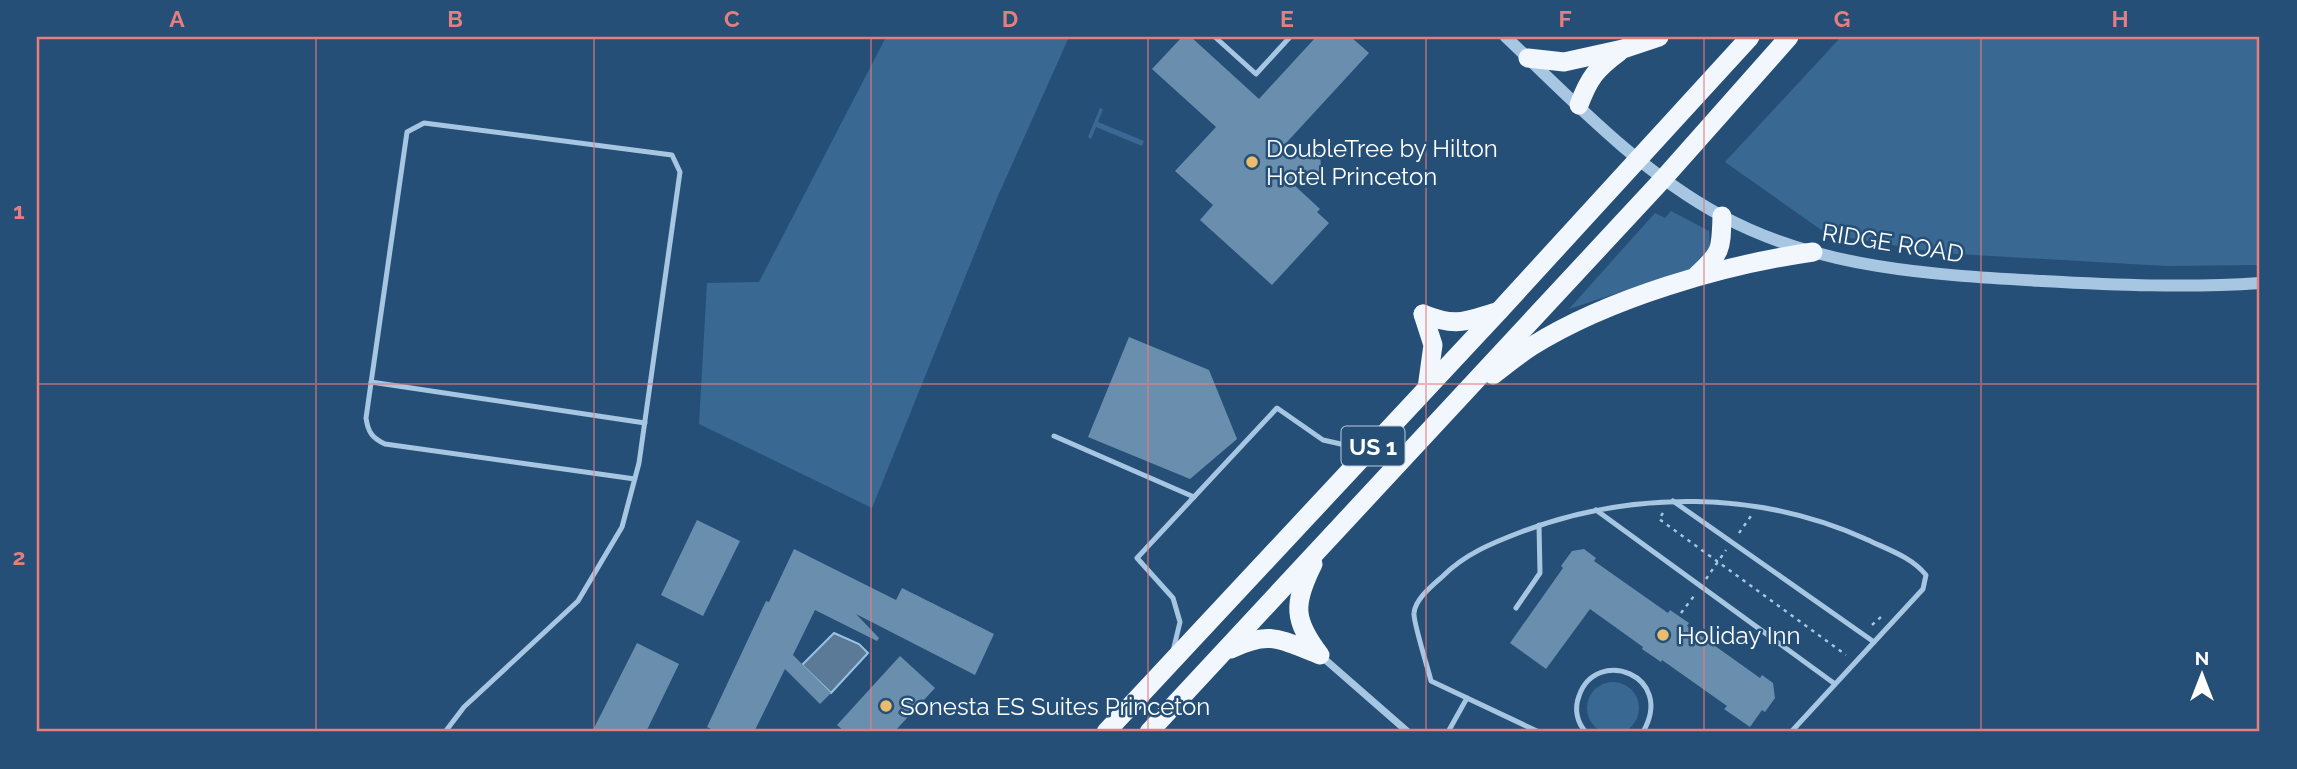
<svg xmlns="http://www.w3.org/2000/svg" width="2297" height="769" viewBox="0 0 2297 769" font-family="Raleway,sans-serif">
	<rect width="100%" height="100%" fill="#254f76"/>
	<g fill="#396993">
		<polygon points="886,37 1069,37 997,198 872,508 699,424 707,283 759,282"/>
		<polygon points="1841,37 2260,37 2260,265 2166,266 1940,253 1827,234 1725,162"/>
		<polygon points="1100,108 1103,109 1098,122 1144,141 1142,146 1096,127 1091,139 1088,137"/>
		<polygon points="1671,211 1709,231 1710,250 1691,269 1569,309 1655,213 1665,218"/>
		<circle cx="1613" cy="708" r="26"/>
	</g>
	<polygon fill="#5b7a97" stroke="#9ac2e3" stroke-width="2" points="834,633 859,644 868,653 831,693 802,665"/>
	<g fill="#6a8fae">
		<polygon points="1182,37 1191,37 1259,99 1316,37 1351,37 1369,53 1276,154 1320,152 1322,183 1293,184 1320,209 1317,212 1329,223 1272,285 1200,220 1213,205 1175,171 1216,127 1152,69"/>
		<polygon points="1129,337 1209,370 1237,439 1190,479 1088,437"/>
		<polygon points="697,520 740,541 703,616 661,595"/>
		<polygon points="794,549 896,600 902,588 994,634 975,675 856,614 879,638 877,641 815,610 793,655 831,693 820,704 785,669 754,732 717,732 707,727 766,601 769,602"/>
		<polygon points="1584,549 1596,558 1594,561 1668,613 1670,610 1689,623 1687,626 1760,678 1762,675 1773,683 1775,698 1765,712 1762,710 1750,727 1724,709 1727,706 1662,660 1661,662 1642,649 1643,647 1590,609 1546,669 1510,643 1563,568 1561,566 1572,551"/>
		<polygon points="637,643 679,664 646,732 592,732"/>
		<polygon points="900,656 935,688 894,732 845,732 837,725"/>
	</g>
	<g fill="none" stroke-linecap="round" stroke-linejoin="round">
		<g stroke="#a6c6e2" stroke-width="2.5" stroke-dasharray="3.5 5" stroke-linecap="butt">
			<polyline points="1663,513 1659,519 1846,655"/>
			<polyline points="1739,533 1751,516"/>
			<polyline points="1706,579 1726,550"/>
			<polyline points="1681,613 1694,596"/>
			<polyline points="1872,625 1882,616"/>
		</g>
		<g stroke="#a6c6e2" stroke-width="5">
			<polyline points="1215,37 1256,74 1290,37"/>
			<polyline points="371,382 645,423"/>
			<polyline points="1054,436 1194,497"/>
			<polyline points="1673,501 1874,642"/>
			<polyline points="1596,510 1835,684"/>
			<polyline points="1516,608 1540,573 1539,525"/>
			<polyline points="1173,651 1180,622 1173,598 1137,558 1277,408 1323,440 1363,449"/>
			<path d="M445 732 464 707 578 601 622 527 639 463 680 172 672 155 424 123 407 132 366 418C368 432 372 438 385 444L635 479"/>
			<polyline points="1448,732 1467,698"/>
			<path d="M1539 732 1431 681C1428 668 1413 622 1414 613 1415 599 1433 585 1443 576 1465 554 1492 543 1521 532 1632 490 1759 490 1868 540 1889 550 1911 557 1926 575L1923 589 1791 732"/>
			<path d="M1586 732C1577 723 1574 709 1579 696 1596 646 1676 675 1643 732"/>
		</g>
		<polyline stroke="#a6c6e2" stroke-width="7" points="1321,656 1408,732"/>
		<path stroke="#a6c6e2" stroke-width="12" d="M1506 37C1573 101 1640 172 1722 216 1820 269 1934 275 2042 281 2115 285 2188 288 2260 283"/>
		<g stroke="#f2f7fd" stroke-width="19">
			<polyline points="1528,58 1564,62 1623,49 1659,37"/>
			<path d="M1579 105C1589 78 1596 69 1619 52"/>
			<path d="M1697 275C1722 252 1721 250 1722 216"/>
			<path d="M1423 314C1458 328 1465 321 1499 311"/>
			<polyline points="1423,314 1433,345 1427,388"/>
			<path d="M1493 375C1506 365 1518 355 1532 346 1609 298 1723 265 1813 252"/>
			<path d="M1313 564C1293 604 1293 620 1320 655"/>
			<path d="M1231 649C1270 630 1281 640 1318 654"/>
			<polyline points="1106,732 1500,310 1750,37"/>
			<polyline points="1149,732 1663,179 1789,37"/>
		</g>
	</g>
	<path fill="none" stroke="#e67e7e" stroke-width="2" stroke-opacity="0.55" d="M316 37V732M594 37V732M871 37V732M1148 37V732M1426 37V732M1704 37V732M1981 37V732M37 384H2260"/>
	<g fill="#ebbc6b" stroke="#254f76" stroke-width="2.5">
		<circle cx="1252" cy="162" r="7"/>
		<circle cx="1663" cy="635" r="7"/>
		<circle cx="886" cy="706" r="7"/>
	</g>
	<g text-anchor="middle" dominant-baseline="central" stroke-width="5" stroke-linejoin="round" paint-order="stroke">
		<rect fill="#254f76" stroke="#becad6" stroke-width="2" x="1341.5" y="426.5" width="63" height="39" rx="5"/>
		<g font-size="23" font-weight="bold" fill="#fff">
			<text x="1373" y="446">US 1</text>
		</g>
		<g font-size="24" fill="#fff" stroke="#254f76" text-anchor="start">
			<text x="1266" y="148">DoubleTree by Hilton<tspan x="1266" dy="28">Hotel Princeton</tspan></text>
			<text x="1677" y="635">Holiday Inn</text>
			<text x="900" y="706">Sonesta ES Suites Princeton</text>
		</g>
		<g font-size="24" fill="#fff" stroke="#254f76">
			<text transform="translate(1893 243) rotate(9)">RIDGE ROAD</text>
		</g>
	</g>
	<rect width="2297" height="769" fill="none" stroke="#254f76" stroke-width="77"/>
	<g transform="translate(2202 675)" stroke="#254f76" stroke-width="5" paint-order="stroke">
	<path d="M0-5L12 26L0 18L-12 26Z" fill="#ffffff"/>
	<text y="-10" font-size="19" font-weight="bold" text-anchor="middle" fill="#ffffff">N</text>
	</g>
	<rect x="38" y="38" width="2220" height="692" fill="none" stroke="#e67e7e" stroke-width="2.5"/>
	<g font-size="23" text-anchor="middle" font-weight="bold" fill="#e67e7e">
		<text x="177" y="27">A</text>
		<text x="455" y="27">B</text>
		<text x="732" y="27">C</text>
		<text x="1010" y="27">D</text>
		<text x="1287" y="27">E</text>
		<text x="1565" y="27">F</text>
		<text x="1842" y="27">G</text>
		<text x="2120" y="27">H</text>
		<text x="19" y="219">1</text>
		<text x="19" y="565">2</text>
	</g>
</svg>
